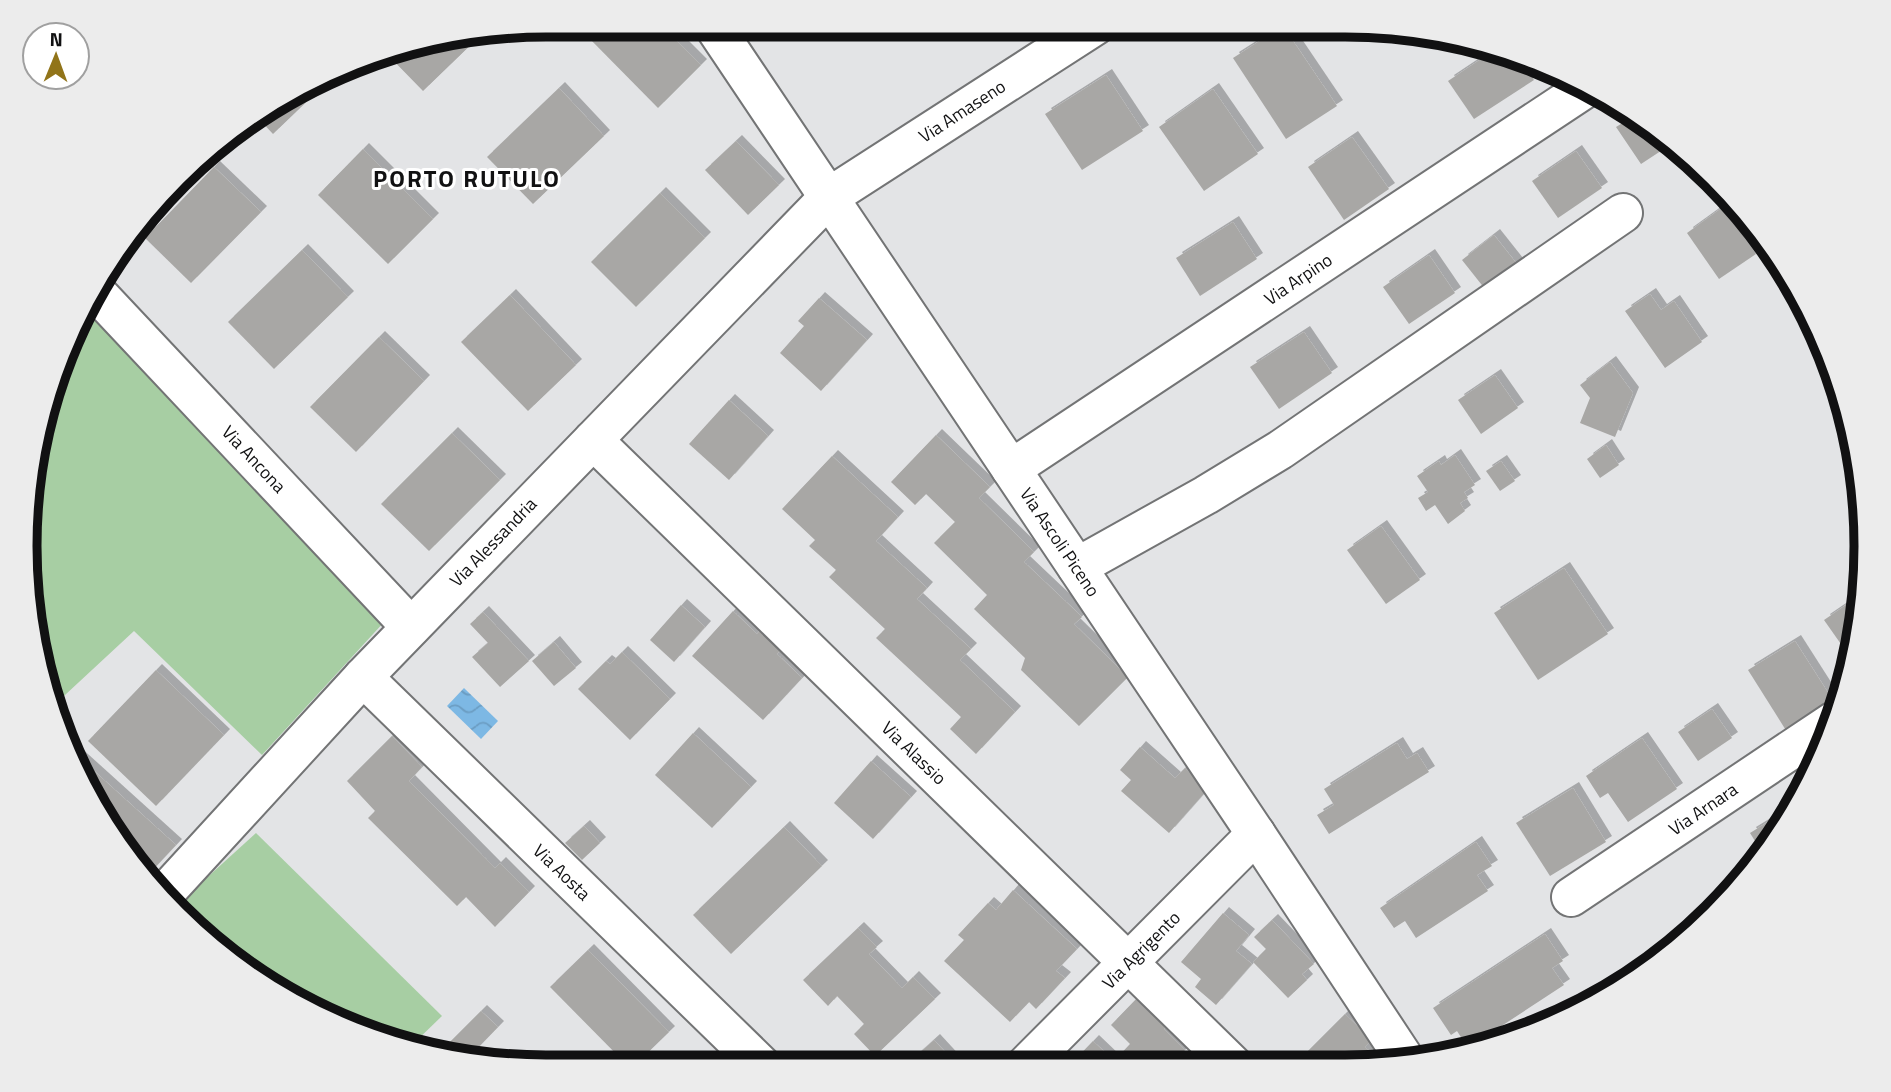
<svg xmlns="http://www.w3.org/2000/svg" width="1891" height="1092" viewBox="0 0 1891 1092" font-family="'Titillium Web',sans-serif">
	<defs>
		<pattern id="water-waves" width="16" height="10" patternUnits="userSpaceOnUse" patternTransform="scale(1.75)"><rect width="16" height="10" fill="#7db8e4"/><path d="M0 5q4-4 8 0t8 0" fill="none" stroke="#6b9dc3"/></pattern>
		<filter id="shadow"><feDropShadow dx="6" dy="-6" stdDeviation="0" flood-color="#0004"/></filter>
	</defs>
	<rect width="100%" height="100%" fill="#e3e4e6"/>
	<g fill="#a7cea3">
		<polygon points="90,306 385,621 262,755 134,631 51,708 26,580 42,411"/>
		<polygon points="256,833 442,1016 411,1046 378,1040 257,980 181,909 190,893"/>
	</g>
	<polygon fill="url(#water-waves)" points="464,688 498,721 481,739 447,706"/>
	<g fill="#a8a7a5" filter="url(#shadow)">
		<polygon points="598,25 661,25 701,65 658,108 587,36"/>
		<polygon points="1283,26 1337,106 1286,139 1233,58"/>
		<polygon points="481,35 423,91 384,51 403,48"/>
		<polygon points="1496,49 1516,54 1534,80 1474,119 1448,81"/>
		<polygon points="1106,75 1143,131 1082,170 1045,114"/>
		<polygon points="320,83 323,86 273,134 257,117"/>
		<polygon points="559,88 604,136 533,204 487,157"/>
		<polygon points="1213,89 1258,154 1204,191 1159,127"/>
		<polygon points="1628,109 1673,143 1641,164 1616,127 1629,119 1624,112"/>
		<polygon points="1352,137 1389,189 1344,220 1308,167"/>
		<polygon points="736,141 779,185 748,215 705,170"/>
		<polygon points="363,149 433,219 388,264 318,195"/>
		<polygon points="1576,151 1602,188 1558,218 1532,181"/>
		<polygon points="214,167 261,212 191,283 145,238"/>
		<polygon points="660,193 705,238 636,307 591,262"/>
		<polygon points="1723,207 1756,254 1719,279 1687,233"/>
		<polygon points="1233,222 1257,259 1200,296 1176,258"/>
		<polygon points="1494,235 1517,264 1485,289 1462,260"/>
		<polygon points="302,250 348,297 274,369 228,322"/>
		<polygon points="1429,255 1455,293 1409,324 1383,287"/>
		<polygon points="1650,294 1661,310 1674,301 1702,342 1665,368 1625,311"/>
		<polygon points="510,295 576,365 528,411 461,342"/>
		<polygon points="819,298 867,340 821,391 780,353 804,326 798,321"/>
		<polygon points="1304,332 1332,373 1279,409 1250,367"/>
		<polygon points="379,337 424,381 356,452 310,407"/>
		<polygon points="1610,362 1633,393 1615,437 1580,423 1590,398 1580,385"/>
		<polygon points="1495,375 1518,408 1481,434 1458,400"/>
		<polygon points="729,400 768,436 729,480 689,444"/>
		<polygon points="452,433 500,480 429,551 381,504"/>
		<polygon points="936,435 990,487 979,498 1034,552 1024,562 1082,617 1074,624 1128,677 1079,726 1021,670 1025,658 974,609 987,595 934,543 955,522 926,494 915,505 891,482"/>
		<polygon points="1606,445 1619,465 1600,478 1587,459"/>
		<polygon points="1455,455 1475,485 1464,492 1468,498 1460,503 1465,511 1448,524 1435,505 1426,511 1418,498 1428,492 1417,476 1439,461 1441,465"/>
		<polygon points="832,456 898,517 876,541 927,588 917,599 971,649 960,660 1015,712 976,754 950,729 961,717 876,638 885,629 829,577 836,570 809,546 815,540 782,509"/>
		<polygon points="1501,461 1515,481 1500,491 1486,471"/>
		<polygon points="1381,526 1420,580 1386,604 1347,550"/>
		<polygon points="1564,568 1608,634 1538,680 1494,613"/>
		<polygon points="1862,594 1857,647 1854,654 1850,657 1824,620"/>
		<polygon points="681,605 705,627 674,662 650,640"/>
		<polygon points="733,611 757,634 767,623 788,642 777,654 802,678 763,720 692,656"/>
		<polygon points="483,612 529,661 500,687 472,657 488,643 470,624"/>
		<polygon points="1795,641 1834,702 1787,732 1748,670"/>
		<polygon points="554,642 576,668 554,686 532,661"/>
		<polygon points="622,652 670,699 630,740 578,689 606,661 610,664"/>
		<polygon points="156,670 224,735 156,806 88,741"/>
		<polygon points="1712,709 1732,738 1698,761 1678,732"/>
		<polygon points="693,733 751,787 712,828 655,775"/>
		<polygon points="392,736 422,767 409,781 495,868 500,863 529,892 495,927 466,897 457,906 368,818 375,811 347,781"/>
		<polygon points="1642,738 1677,789 1628,822 1608,793 1600,798 1586,776"/>
		<polygon points="1397,743 1407,759 1417,753 1429,772 1329,834 1317,815 1334,805 1324,789"/>
		<polygon points="1140,747 1175,778 1185,768 1208,789 1169,833 1121,791 1131,780 1120,770"/>
		<polygon points="72,751 176,845 146,877 133,864"/>
		<polygon points="871,761 911,797 873,839 834,803"/>
		<polygon points="1573,788 1606,842 1550,876 1516,823"/>
		<polygon points="1792,807 1779,835 1763,854 1750,833"/>
		<polygon points="584,826 600,843 582,860 565,843"/>
		<polygon points="784,827 822,866 731,954 693,915"/>
		<polygon points="1476,842 1492,866 1477,875 1488,891 1416,938 1405,921 1394,928 1380,908"/>
		<polygon points="1013,890 1077,949 1056,971 1065,978 1036,1009 1029,1002 1010,1022 944,961 964,940 958,935 988,903 996,910"/>
		<polygon points="1223,913 1249,935 1236,951 1252,964 1216,1005 1195,987 1201,979 1181,962"/>
		<polygon points="1272,920 1314,964 1302,974 1307,980 1288,998 1253,962 1266,949 1254,937"/>
		<polygon points="858,928 877,947 869,954 902,988 913,977 935,999 875,1056 854,1034 864,1024 837,996 828,1006 803,980"/>
		<polygon points="1545,934 1563,961 1552,968 1564,985 1468,1048 1457,1031 1451,1035 1433,1008"/>
		<polygon points="588,950 669,1032 634,1066 628,1066 550,987"/>
		<polygon points="1142,993 1172,1021 1164,1029 1185,1050 1169,1066 1069,1066 1093,1041 1114,1061 1130,1044 1111,1025"/>
		<polygon points="481,1011 498,1027 468,1058 440,1052"/>
		<polygon points="1345,1014 1372,1040 1365,1047 1384,1065 1293,1066"/>
		<polygon points="934,1040 958,1066 905,1066"/>
	</g>
	<g fill="none" stroke-linecap="round" stroke-linejoin="round">
		<g stroke="#737475" stroke-width="42">
			<g id="minor">
				<polyline points="713,25 1256,834 1406,1061"/>
				<polyline points="96,292 411,627"/>
				<polyline points="593,440 1234,1066"/>
				<polyline points="1011,469 1586,88"/>
				<polyline points="1077,567 1206,495 1280,450 1623,213"/>
				<polyline points="363,677 762,1066"/>
				<polyline points="164,894 363,677 829,197 1096,25"/>
				<polyline points="1571,897 1834,721"/>
				<polyline points="1025,1066 1256,834"/>
			</g>
		</g>
		<use href="#minor" stroke="#fff" stroke-width="38"/>
	</g>
	<g text-anchor="middle" dominant-baseline="central" stroke-width="6" stroke-linejoin="round" paint-order="stroke">
		<g font-size="18" fill="#111112" stroke="#fff">
			<text transform="translate(962 111) rotate(-33)">Via Amaseno</text>
			<text transform="translate(1298 279) rotate(-34)">Via Arpino</text>
			<text transform="translate(254 459) rotate(47)">Via Ancona</text>
			<text transform="translate(493 542) rotate(-46)">Via Alessandria</text>
			<text transform="translate(1060 542) rotate(56)">Via Ascoli Piceno</text>
			<text transform="translate(914 753) rotate(44)">Via Alassio</text>
			<text transform="translate(1703 809) rotate(-34)">Via Arnara</text>
			<text transform="translate(562 872) rotate(44)">Via Aosta</text>
			<text transform="translate(1141 950) rotate(-45)">Via Agrigento</text>
		</g>
		<g font-size="24" font-weight="bold" letter-spacing="2" fill="#111112" stroke="#fff">
			<text x="467" y="178">PORTO RUTULO</text>
		</g>
	</g>
	<path d="M0 0H1891V1092H0ZM546 37H1345A509 509 0 0 1 1854 546V546A509 509 0 0 1 1345 1055H546A509 509 0 0 1 37 546V546A509 509 0 0 1 546 37Z" fill="#ececec" fill-rule="evenodd"/>
	<path fill="none" stroke="#111112" stroke-width="9" d="M546 37H1345A509 509 0 0 1 1854 546V546A509 509 0 0 1 1345 1055H546A509 509 0 0 1 37 546V546A509 509 0 0 1 546 37Z"/>
	<g transform="translate(56 56) rotate(1)"><circle r="33" fill="#ffffff" stroke="#a0a0a0" stroke-width="2"/>
	<path d="M0-5L12 26L0 18L-12 26Z" fill="#917419"/>
	<text y="-10" font-size="19" font-weight="bold" text-anchor="middle" fill="#111112">N</text>
	</g>
</svg>
